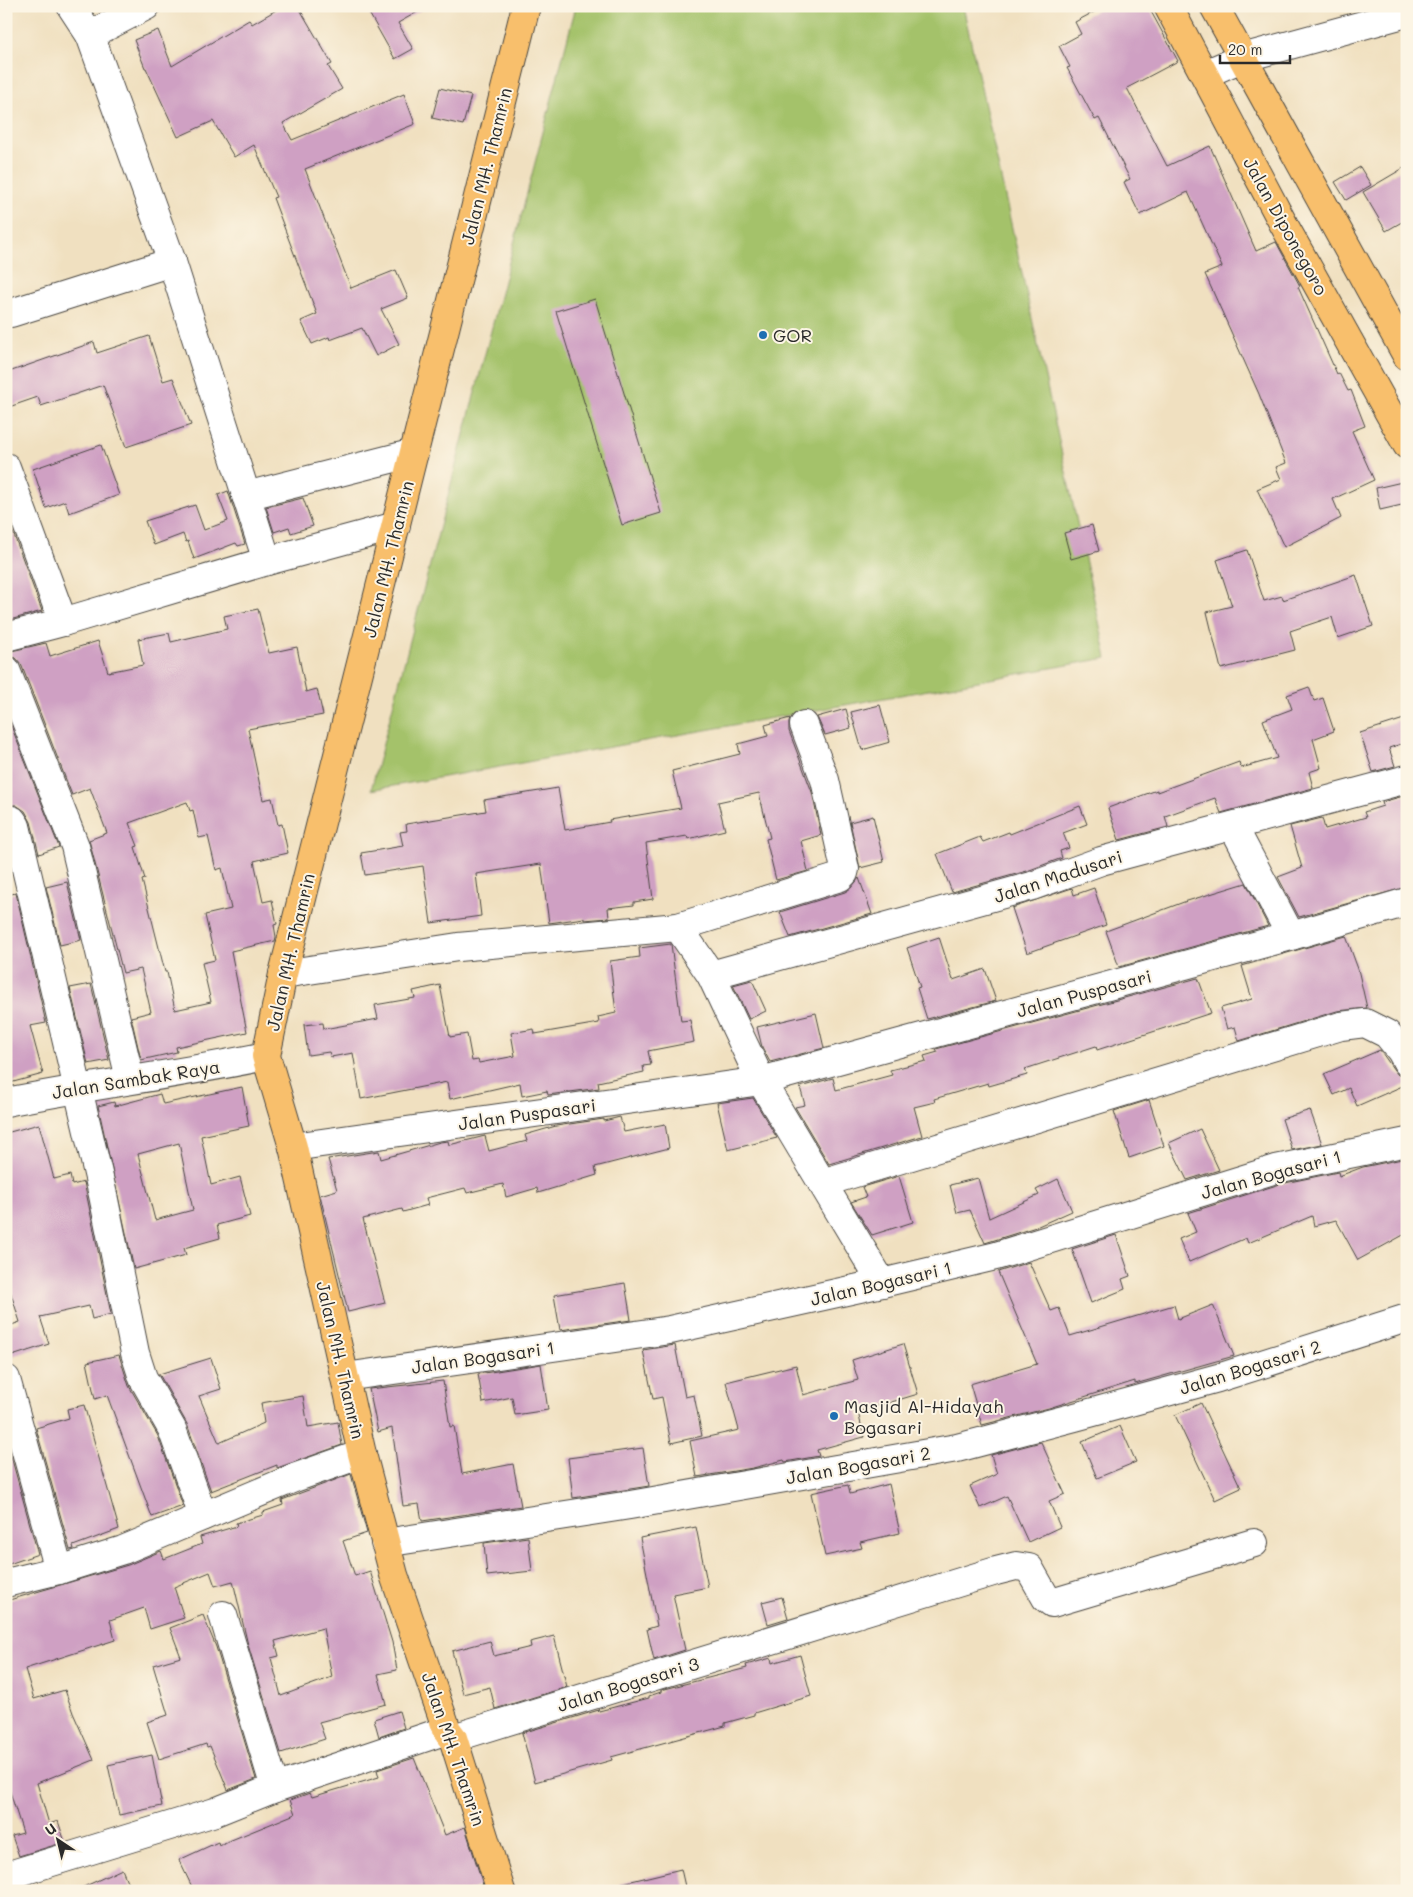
<svg xmlns="http://www.w3.org/2000/svg" width="1413" height="1897" viewBox="0 0 1413 1897" font-family="Mali,sans-serif">
	<rect width="100%" height="100%" fill="#fcf5e5"/>
	<filter id="ink" filterUnits="userSpaceOnUse"><feTurbulence type="fractalNoise" baseFrequency=".02" numOctaves="2"/><feDisplacementMap in="SourceGraphic" scale="10" xChannelSelector="R" yChannelSelector="G"/><feConvolveMatrix kernelMatrix="1 2 1 2 8 2 1 2 1" color-interpolation-filters="sRGB"/></filter>
	<filter id="wash" filterUnits="userSpaceOnUse"><feTurbulence type="fractalNoise" baseFrequency=".0096" numOctaves="4" result="noise"/><feDisplacementMap in="SourceGraphic" scale="20" xChannelSelector="R" yChannelSelector="G"/><feGaussianBlur stdDeviation="1.12" result="paint"/><feColorMatrix in="noise" values="0 0 0 0 0 0 0 0 0 0 0 0 0 0 0 0 0 1.4 0 .05"/><feComposite in="paint" operator="in"/></filter>
	<g filter="url(#wash)">
		<rect width="100%" height="100%" fill="#f0e0c0"/>
		<polygon fill="#a4c26a" stroke="#68764a" points="576,6 963,6 1107,658 371,790"/>
		<g id="blocks">
			<g fill="#cfa0c3" fill-rule="evenodd">
				<polygon points="283,6 298,6 332,64 328,66 342,89 283,123 292,140 404,94 415,124 305,169 351,288 396,270 408,298 381,309 399,344 376,356 362,328 330,340 329,337 312,344 301,321 317,314 273,198 276,197 254,145 234,157 213,121 178,137 146,68 145,68 134,40 158,30 172,66 249,20 252,24"/>
				<polygon points="365,6 428,6 398,23 413,49 395,59"/>
				<polygon points="1105,6 1148,6 1178,61 1127,88 1167,166 1210,146 1256,251 1276,242 1300,286 1298,287 1337,374 1339,373 1348,391 1351,390 1365,426 1352,431 1374,480 1333,499 1341,518 1284,547 1257,489 1281,479 1276,467 1286,463 1259,394 1205,274 1222,267 1188,192 1140,215 1124,182 1130,179 1099,118 1095,120 1067,68 1070,67 1059,46 1081,34 1075,22"/>
				<polygon points="440,88 471,96 463,125 432,118"/>
				<polygon points="1407,166 1407,219 1386,231 1363,192"/>
				<polygon points="1360,167 1371,185 1346,200 1335,182"/>
				<polygon points="595,299 661,513 622,525 556,311"/>
				<polygon points="149,336 163,381 173,378 191,425 126,447 103,385 41,406 38,397 6,408 6,373 94,342 97,353"/>
				<polygon points="101,445 119,495 69,513 65,501 46,508 33,469"/>
				<polygon points="1402,482 1406,504 1380,510 1376,488"/>
				<polygon points="228,491 245,544 238,546 236,543 194,559 188,541 186,542 183,534 154,545 145,521 195,505 204,530 228,521 218,495"/>
				<polygon points="303,498 313,526 291,533 289,527 274,532 266,507"/>
				<polygon points="6,519 8,519 42,611 6,621"/>
				<polygon points="1092,525 1099,551 1071,559 1064,533"/>
				<polygon points="1247,550 1264,601 1282,596 1283,600 1356,575 1373,626 1338,638 1332,617 1290,631 1295,650 1221,669 1207,612 1232,606 1217,560"/>
				<path d="M258 609 269 653 297 647 306 692 317 689 323 715 248 729 263 800 272 798 278 825 282 824 288 853 254 861 263 902 272 900 277 924 274 925 276 937 275 941 231 951 247 1032 176 1047 177 1052 141 1060 131 1017 151 1012 141 969 123 973 89 840 107 833 90 788 72 795 21 664 16 658 7 655V652L46 643 50 656 98 641 108 672 143 665 138 639 169 633 171 642 227 629 224 616ZM187 802 190 811 193 810 199 838 208 836 216 870 222 868 231 909 205 915 215 960 202 963 211 1002 175 1010 167 972H165L142 880 145 879 135 847 138 846 129 823Z"/>
				<polygon points="1309,687 1314,701 1323,698 1334,731 1313,739 1321,768 1309,772 1313,788 1221,813 1215,798 1165,816 1168,827 1119,840 1108,808 1157,790 1157,792 1239,762 1241,768 1277,758 1263,720 1292,709 1287,695"/>
				<polygon points="880,705 890,742 862,750 851,712"/>
				<polygon points="846,709 851,728 825,735 817,717"/>
				<polygon points="6,713 59,847 39,854 31,822 25,811 16,805 6,805"/>
				<polygon points="790,718 789,723 789,731 812,792 821,835 801,841 808,871 776,880 766,839 770,838 759,793 718,802 725,830 688,839 687,836 646,843 653,899 634,902 634,905 608,908 609,918 584,920 584,918 549,923 541,864 476,874 481,916 431,923 423,866 365,875 361,853 403,846 400,832 407,831 406,824 486,811 484,800 558,788 565,830 610,822 609,820 681,808 672,771 740,754 738,744 768,736 765,725"/>
				<polygon points="1407,718 1407,742 1389,748 1395,766 1373,772 1360,733"/>
				<polygon points="1407,795 1407,887 1299,917 1278,877 1302,868 1290,826 1322,818 1325,829 1366,817 1364,812 1383,806 1382,802"/>
				<polygon points="1080,806 1087,824 1063,833 1069,848 1060,851 1062,858 1027,871 952,892 937,854 980,837 983,842 1009,832 1010,834"/>
				<polygon points="873,816 884,862 860,868 850,822"/>
				<polygon points="859,878 872,914 790,937 780,912 845,892 851,888"/>
				<polygon points="67,882 81,940 60,945 46,887"/>
				<polygon points="1246,883 1268,926 1119,967 1106,931 1184,902"/>
				<polygon points="1072,888 1074,895 1094,888 1106,925 1027,953 1012,908"/>
				<polygon points="16,893 46,1023 30,1026 43,1074 6,1084 6,895"/>
				<polygon points="1346,936 1358,969 1367,1008 1337,1011 1239,1041 1235,1027 1227,1029 1221,1008 1252,999 1242,966"/>
				<polygon points="939,937 953,980 985,969 996,1001 927,1019 917,988 920,987 907,948"/>
				<polygon points="671,944 681,1021 690,1020 694,1042 648,1051 651,1065 643,1066 644,1072 598,1082 599,1088 548,1095 547,1091 522,1096 520,1083 450,1099 447,1082 361,1099 353,1053 331,1057 329,1052 308,1055 304,1025 323,1023 324,1029 378,1019 375,1005 415,998 413,991 440,985 450,1037 467,1034 472,1061 478,1060 479,1063 515,1056 511,1033 534,1029 535,1034 599,1023 598,1017 616,1013 610,961 640,957 639,948"/>
				<polygon points="1198,978 1211,1013 1097,1050 1096,1046 1025,1069 1027,1075 989,1086 988,1083 934,1099 935,1102 914,1107 922,1136 829,1164 795,1107 805,1105 800,1087 833,1078 836,1090 892,1075 890,1070 926,1061 924,1056 938,1052 936,1049"/>
				<polygon points="752,980 766,1011 749,1019 733,985"/>
				<polygon points="91,984 109,1060 88,1064 70,988"/>
				<polygon points="816,1013 824,1048 770,1062 762,1047 757,1027"/>
				<polygon points="1380,1050 1394,1070 1398,1075 1404,1077 1407,1084 1357,1106 1349,1088 1334,1095 1324,1074"/>
				<path d="M242 1087 249 1126 201 1136 211 1185 240 1177 250 1216 217 1225 220 1238 184 1248 186 1255 134 1269 98 1106 114 1102 115 1106 160 1094 163 1104ZM179 1143 193 1210 155 1220 138 1154Z"/>
				<polygon points="753,1098 777,1138 728,1150 717,1103"/>
				<polygon points="1149,1100 1164,1146 1129,1158 1114,1111"/>
				<polygon points="1310,1110 1322,1144 1292,1150 1282,1119"/>
				<polygon points="620,1117 624,1132 665,1124 669,1148 595,1167 597,1175 538,1193 537,1188 506,1197 503,1184 467,1193 465,1188 426,1198 428,1205 403,1212 402,1209 363,1219 385,1303 348,1312 320,1195 337,1190 328,1159 379,1151 381,1159 440,1142 448,1141 449,1145 485,1136 489,1151 527,1141 525,1135 556,1126 604,1119 604,1121"/>
				<polygon points="39,1124 54,1179 70,1175 72,1185 84,1182 111,1314 92,1319 89,1306 40,1317 49,1344 6,1358 6,1327 20,1322 6,1278 6,1133"/>
				<polygon points="1200,1129 1219,1170 1187,1180 1169,1143"/>
				<polygon points="1407,1158 1407,1233 1358,1260 1336,1220 1314,1226 1312,1216 1248,1243 1246,1238 1189,1262 1179,1239 1196,1232 1188,1213 1280,1184 1338,1172 1339,1176 1363,1167"/>
				<polygon points="899,1176 913,1222 872,1235 851,1202 866,1197 862,1187"/>
				<polygon points="978,1178 989,1218 1039,1195 1036,1190 1058,1179 1072,1211 1036,1227 985,1243 970,1210 957,1213 950,1185"/>
				<polygon points="1116,1235 1130,1276 1122,1279 1125,1289 1091,1303 1072,1249"/>
				<polygon points="1029,1262 1051,1311 1059,1308 1070,1336 1174,1305 1178,1319 1213,1305 1234,1356 1135,1384 1135,1381 1049,1408 982,1425 970,1384 1037,1364 998,1272"/>
				<polygon points="625,1283 631,1320 560,1330 554,1295"/>
				<polygon points="903,1344 918,1394 858,1412 864,1437 817,1450 819,1456 785,1462 784,1460 753,1468 697,1477 690,1441 739,1430 726,1382 796,1365 803,1395 858,1380 852,1360"/>
				<polygon points="675,1345 685,1397 694,1395 702,1436 671,1443 662,1397 653,1399 643,1350"/>
				<polygon points="119,1355 129,1386 158,1436 183,1506 152,1517 107,1395 95,1399 87,1362"/>
				<polygon points="211,1358 221,1389 199,1396 219,1443 264,1423 261,1403 303,1396 308,1427 338,1422 342,1445 277,1468 277,1465 211,1491 187,1424 159,1374"/>
				<polygon points="541,1364 548,1410 515,1415 512,1397 483,1403 478,1374"/>
				<polygon points="443,1381 450,1427 454,1426 462,1474 513,1464 521,1506 422,1521 419,1504 403,1506 392,1428 378,1432 369,1389"/>
				<polygon points="1201,1403 1241,1488 1215,1500 1175,1415"/>
				<polygon points="84,1405 119,1529 73,1546 74,1549 70,1550 36,1428 69,1418 67,1409"/>
				<polygon points="1120,1426 1136,1462 1097,1478 1082,1442"/>
				<polygon points="6,1438 38,1554 6,1565"/>
				<polygon points="1041,1442 1065,1494 1049,1501 1060,1527 1028,1542 1007,1496 980,1508 970,1486 997,1474 991,1455"/>
				<polygon points="643,1448 649,1486 573,1498 568,1458"/>
				<path d="M351 1474 367 1533 343 1541 355 1576 370 1571 392 1642 397 1670 378 1674 386 1704 319 1722 325 1739 281 1753 248 1645 233 1581 215 1586 210 1572 174 1587 184 1618 150 1629 144 1608 110 1620 115 1640 25 1669 34 1699 65 1690 73 1713 94 1760 37 1783 49 1824 58 1821 65 1842 19 1856 12 1836 23 1833 6 1779V1601L128 1565 161 1551 164 1559 202 1544 200 1537 237 1526 236 1523 263 1515V1512L283 1505 282 1500ZM323 1628 332 1677 281 1696 271 1658 279 1656 275 1641Z"/>
				<polygon points="889,1484 900,1533 860,1542 862,1548 825,1556 811,1493 848,1485 850,1494"/>
				<polygon points="696,1527 708,1587 673,1594 685,1650 654,1660 647,1629 657,1626 640,1538"/>
				<polygon points="528,1537 532,1571 487,1576 484,1543"/>
				<polygon points="782,1597 788,1618 768,1624 762,1602"/>
				<polygon points="203,1615 216,1647 256,1779 228,1790 210,1746 207,1747 206,1744 159,1759 147,1722 168,1715 153,1665 181,1657 170,1628"/>
				<polygon points="554,1636 567,1687 495,1709 490,1687 463,1694 452,1651 490,1641 494,1656 531,1647 530,1642"/>
				<polygon points="800,1655 811,1696 754,1713 754,1715 725,1723 725,1726 611,1757 612,1760 535,1782 522,1733 599,1710 599,1711 649,1698 649,1696 661,1692 661,1690 747,1668 746,1665 771,1658 772,1663"/>
				<polygon points="399,1711 404,1728 379,1737 374,1719"/>
				<polygon points="152,1755 162,1806 119,1815 108,1765"/>
				<polygon points="414,1758 445,1835 465,1827 483,1885 468,1891 194,1891 179,1860 218,1842 219,1845 295,1814 290,1800 310,1793 312,1797 379,1777 377,1770"/>
				<polygon points="122,1869 131,1891 75,1891"/>
				<polygon points="681,1869 686,1891 620,1891 619,1884"/>
			</g>
		</g>
	</g>
	<g filter="url(#ink)">
		<use href="#blocks" fill-opacity="0" stroke="#494641" stroke-width="1"/>
		<g fill="none" stroke-linecap="round" stroke-linejoin="round">
			<g stroke="#494641" stroke-width="30">
				<g id="minor">
					<polyline points="71,6 90,35 172,262 267,561"/>
					<polyline points="90,35 146,6"/>
					<polyline points="1205,74 1242,58 1407,13"/>
					<polyline points="11,313 172,262"/>
					<polyline points="6,467 63,622"/>
					<polyline points="246,496 414,453"/>
					<polyline points="6,637 63,622 267,561 396,526"/>
					<polyline points="6,670 75,846 130,1079"/>
					<polyline points="6,822 12,820 16,826 103,1195 135,1353 143,1378 172,1429 203,1516"/>
					<polyline points="1233,826 1291,936"/>
					<polyline points="678,927 711,975 761,1081 882,1283"/>
					<polyline points="283,974 458,947 678,927 840,877 844,873 845,869 825,780 804,725"/>
					<polyline points="711,975 1032,886 1101,861 1407,779"/>
					<path d="M6 1102C93 1085 180 1074 266 1056"/>
					<polyline points="293,1147 761,1081 1291,936 1407,902"/>
					<polyline points="822,1183 1341,1026 1365,1023 1387,1034 1401,1051 1407,1062"/>
					<polyline points="345,1377 670,1330 882,1283 996,1256 1276,1169 1407,1142"/>
					<polyline points="6,1379 59,1570"/>
					<polyline points="385,1543 630,1505 957,1448 1075,1417 1218,1378 1407,1318"/>
					<polyline points="6,1583 59,1570 123,1550 294,1478 362,1454"/>
					<polyline points="223,1615 275,1788"/>
					<polyline points="453,1738 996,1571 1016,1566 1029,1568 1046,1598 1052,1603 1254,1543"/>
					<polyline points="6,1876 215,1812 275,1788 447,1730"/>
				</g>
			</g>
			<g stroke="#494641" stroke-width="30">
				<g id="major">
					<polyline points="1168,6 1284,225 1407,445"/>
					<polyline points="1214,6 1407,356"/>
					<polyline points="501,1891 453,1738 447,1730 394,1575 362,1454 293,1147 266,1056 283,974 526,6"/>
				</g>
			</g>
			<use href="#minor" stroke="#fff" stroke-width="28"/>
			<use href="#major" stroke="#f8bf6c" stroke-width="28"/>
		</g>
	</g>
	<g fill="#1f6fb2" stroke="#fcf5e5" stroke-width="2">
		<circle cx="763" cy="335" r="5"/>
		<circle cx="834" cy="1416" r="5"/>
	</g>
	<g text-anchor="middle" dominant-baseline="central" stroke-width="4" stroke-linejoin="round" paint-order="stroke">
		<g font-size="18" fill="#2b2b2b" stroke="#fcf5e5">
			<text transform="translate(486 166) rotate(-76)">Jalan MH. Thamrin</text>
			<text transform="translate(1286 226) rotate(61)">Jalan Diponegoro</text>
			<text transform="translate(388 559) rotate(-76)">Jalan MH. Thamrin</text>
			<text transform="translate(1058 876) rotate(-18)">Jalan Madusari</text>
			<text transform="translate(290 952) rotate(-77)">Jalan MH. Thamrin</text>
			<text transform="translate(1084 993) rotate(-15)">Jalan Puspasari</text>
			<text transform="translate(136 1079) rotate(-9)">Jalan Sambak Raya</text>
			<text transform="translate(527 1114) rotate(-8)">Jalan Puspasari</text>
			<text transform="translate(1271 1174) rotate(-15)">Jalan Bogasari 1</text>
			<text transform="translate(881 1283) rotate(-13)">Jalan Bogasari 1</text>
			<text transform="translate(483 1357) rotate(-8)">Jalan Bogasari 1</text>
			<text transform="translate(341 1360) rotate(77)">Jalan MH. Thamrin</text>
			<text transform="translate(1250 1367) rotate(-17)">Jalan Bogasari 2</text>
			<text transform="translate(858 1465) rotate(-10)">Jalan Bogasari 2</text>
			<text transform="translate(628 1684) rotate(-17)">Jalan Bogasari 3</text>
			<text transform="translate(454 1749) rotate(71)">Jalan MH. Thamrin</text>
		</g>
		<g font-size="18" fill="#2b2b2b" stroke="#fcf5e5" text-anchor="start">
			<text x="773" y="335">GOR</text>
			<text x="844" y="1406">Masjid Al-Hidayah<tspan x="844" dy="21">Bogasari</tspan></text>
		</g>
	</g>
	<rect width="1413" height="1897" fill="none" stroke="#fcf5e5" stroke-width="25"/>
	<g transform="translate(58 1840) rotate(325)" stroke="#fcf5e5" stroke-width="4" paint-order="stroke">
	<path d="M0-4L9 19L0 12L-9 19Z" fill="#2b2b2b"/>
	<text y="-8" font-size="14" font-weight="bold" text-anchor="middle" fill="#2b2b2b">U</text>
	</g>
	<path d="M1220 55v8h70v-8" fill="none" stroke="#2b2b2b" stroke-width="2.5"/>
	<text x="1228" y="55" font-size="15" fill="#2b2b2b" stroke="#fcf5e5" stroke-width="4" paint-order="stroke">20 m</text>
</svg>
